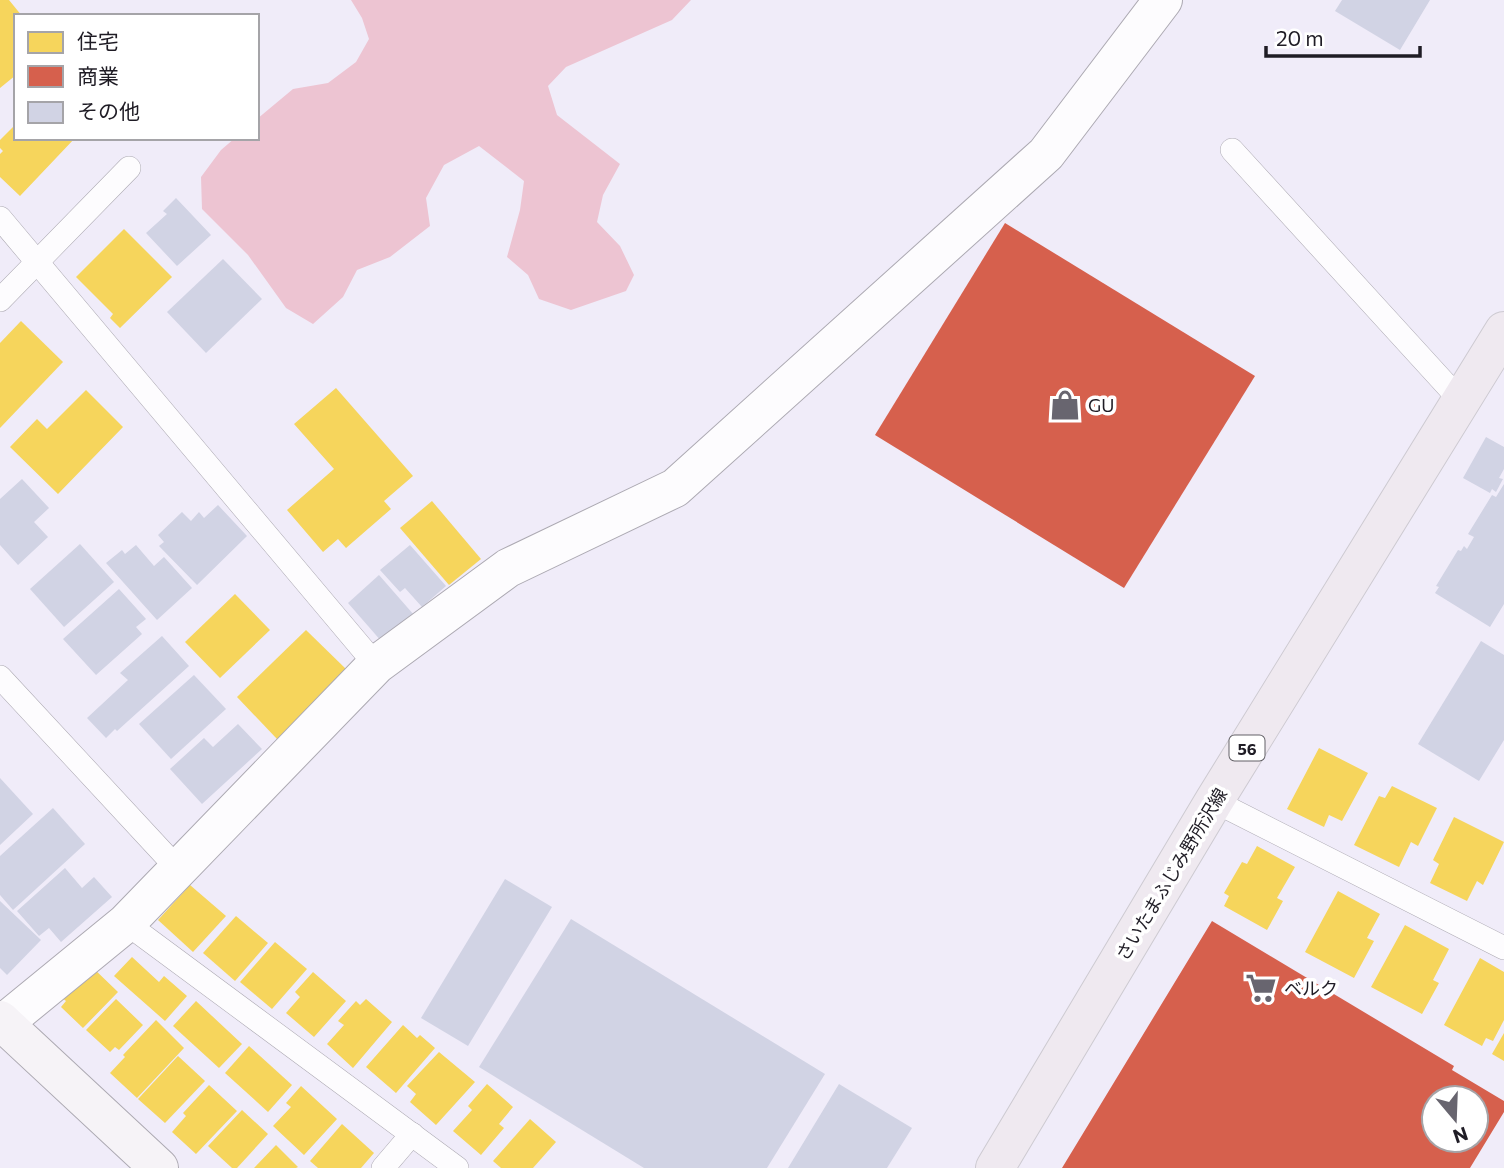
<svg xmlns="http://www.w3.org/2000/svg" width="1504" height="1168" viewBox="0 0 1504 1168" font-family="Commissioner,'Noto Sans JP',sans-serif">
	<rect width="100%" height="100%" fill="#f0ecf9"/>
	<polygon fill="#edc4d2" points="351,0 691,0 672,20 566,67 548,86 557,115 620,164 603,195 597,222 620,246 634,275 626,291 571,310 539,299 528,275 507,257 520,210 524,181 479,146 444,165 426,198 430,226 390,257 357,270 343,297 313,324 286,308 248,255 202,209 201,177 221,150 235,138 257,138 257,119 293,89 328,83 356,62 369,39 362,18"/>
	<g fill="#f6d55c">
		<polygon points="0,0 9,0 22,16 16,16 16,75 0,88"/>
		<polygon points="16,124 16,138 75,138 20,196 0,177 0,154 3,151 0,148 0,140"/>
		<polygon points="124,229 172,277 120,328 110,318 113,314 76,277"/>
		<polygon points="21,321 63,362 0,428 0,343"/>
		<polygon points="336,388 413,476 384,501 391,509 346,548 338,539 323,552 287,510 334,469 294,424"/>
		<polygon points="86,390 123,427 58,494 10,447 37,419 47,429"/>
		<polygon points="432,501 481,559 449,585 400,528"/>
		<polygon points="235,594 270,630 220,678 185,642"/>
		<polygon points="306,630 347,670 277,739 237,697"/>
		<polygon points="1319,748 1368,773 1342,821 1329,815 1324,827 1287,809"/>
		<polygon points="1392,786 1437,808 1418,846 1411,842 1399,867 1354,845 1379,796 1385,798"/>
		<polygon points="1454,817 1504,842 1483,885 1477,881 1467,901 1430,883 1439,864 1433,860"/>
		<polygon points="1257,846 1295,867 1277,898 1283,901 1267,930 1224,906 1229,896 1224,893 1242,862 1247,864"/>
		<polygon points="190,885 226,916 193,952 158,920"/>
		<polygon points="1338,891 1380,914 1367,938 1374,941 1354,978 1305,952"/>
		<polygon points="236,916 268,943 235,981 203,953"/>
		<polygon points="1405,925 1449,949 1433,980 1439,983 1422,1014 1371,987"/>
		<polygon points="275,942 307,969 272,1009 240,982"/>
		<polygon points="132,957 159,982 164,976 187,996 165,1021 114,976"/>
		<polygon points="1480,958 1504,972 1504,1020 1493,1041 1486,1038 1482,1046 1444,1025"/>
		<polygon points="91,966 118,992 83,1028 61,1007 66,1001 61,997"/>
		<polygon points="313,972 346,1001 314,1037 286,1013 300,997 295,992"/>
		<polygon points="116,999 143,1025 119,1050 115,1047 110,1052 86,1030"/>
		<polygon points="366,999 392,1022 353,1068 327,1044 344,1025 338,1021 356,1001 360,1005"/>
		<polygon points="196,1001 242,1044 219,1068 173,1026"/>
		<polygon points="156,1020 184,1048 137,1098 110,1073 125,1057 123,1055"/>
		<polygon points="403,1025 417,1038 420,1035 435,1048 396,1093 366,1067"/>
		<polygon points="1504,1033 1504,1061 1492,1054"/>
		<polygon points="249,1046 292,1085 268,1112 225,1073"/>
		<polygon points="439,1052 475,1082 436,1125 410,1102 416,1094 407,1086"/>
		<polygon points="178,1056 205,1081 165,1123 138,1099"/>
		<polygon points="487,1084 513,1107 499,1124 504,1128 481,1155 453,1131 472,1110 468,1106"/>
		<polygon points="209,1085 237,1111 196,1154 172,1132 186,1116 183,1113"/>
		<polygon points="301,1086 337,1119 304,1155 273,1126 291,1107 286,1103"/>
		<polygon points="242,1110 268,1134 237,1168 232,1168 208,1146"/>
		<polygon points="530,1119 556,1142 533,1168 501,1168 493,1161"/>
		<polygon points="342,1124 374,1153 361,1168 318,1168 310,1161"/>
		<polygon points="276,1145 298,1167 296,1168 254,1168"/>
	</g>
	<g fill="#d6604d" fill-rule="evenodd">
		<polygon points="1005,223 1255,376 1124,588 875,435"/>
		<path d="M1212 921 1454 1066 1452 1070 1504 1101V1112L1470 1168H1062ZM1434 1098H1476V1140H1434Z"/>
	</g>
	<g fill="#d1d3e4">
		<polygon points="1342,0 1430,0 1400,50 1335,11"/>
		<polygon points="176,198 211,235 177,266 146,233 167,214 163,211"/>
		<polygon points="223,259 262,299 206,353 167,312"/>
		<polygon points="1486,437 1504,447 1504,469 1499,478 1503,479 1496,492 1492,489 1490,493 1463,478"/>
		<polygon points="22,479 49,508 34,522 48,537 18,565 0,545 0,499"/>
		<polygon points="1504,484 1504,604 1490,627 1435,593 1439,587 1436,586 1458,550 1461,551 1464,546 1467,549 1474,537 1468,534 1492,495 1496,497"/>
		<polygon points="218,505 247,536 197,585 159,546 164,542 158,535 182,512 191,521 199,512 204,518"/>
		<polygon points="80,544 114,582 64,627 30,589"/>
		<polygon points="136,545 154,566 164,557 192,588 157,620 106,563 122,550 125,554"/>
		<polygon points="410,545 446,586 422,607 405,588 400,592 380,570"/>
		<polygon points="379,575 414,615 382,642 348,603"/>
		<polygon points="119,589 146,619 136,627 142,634 96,675 63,639"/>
		<polygon points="162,636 189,666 117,731 115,729 106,738 87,718 128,680 120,673"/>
		<polygon points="1481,641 1504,655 1504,740 1479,781 1418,744"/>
		<polygon points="194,675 226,709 171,759 139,724"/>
		<polygon points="238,724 262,749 202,804 170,769 204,738 213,747"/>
		<polygon points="0,778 33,814 0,845"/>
		<polygon points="53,808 85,844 13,910 0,895 0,856"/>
		<polygon points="65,868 82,888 94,877 112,897 61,942 49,928 39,936 17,911"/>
		<polygon points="505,879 552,907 468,1046 421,1018"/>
		<polygon points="0,901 41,940 7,975 0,968"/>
		<polygon points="571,919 825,1074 767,1168 644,1168 479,1067"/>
		<polygon points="839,1084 912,1128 887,1168 788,1168"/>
	</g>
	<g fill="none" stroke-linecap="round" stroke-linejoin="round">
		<g stroke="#aca9b2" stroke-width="24">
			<g id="lane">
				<polyline points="1232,150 1461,401"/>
				<polyline points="0,218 376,665"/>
				<polyline points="0,300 129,168"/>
				<polyline points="0,677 178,869"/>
				<polyline points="1214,801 1504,948"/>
				<polyline points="126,923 457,1168"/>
				<polyline points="383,1168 412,1134"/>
			</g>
		</g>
		<g stroke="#aca9b2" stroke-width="40">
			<polyline id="street" points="0,1026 126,923 376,665 508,568 675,488 1046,154 1163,0"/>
		</g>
		<g stroke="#aca9b2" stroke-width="40">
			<polyline id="secondary" points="0,1020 159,1168"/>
		</g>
		<g stroke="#cdcad1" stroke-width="40">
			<polyline id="primary" points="995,1168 1214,801 1504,331"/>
		</g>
		<use href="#lane" stroke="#fdfcfe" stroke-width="23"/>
		<use href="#street" stroke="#fdfcfe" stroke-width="38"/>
		<use href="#secondary" stroke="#f6f3f7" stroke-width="38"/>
		<use href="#primary" stroke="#efe9f0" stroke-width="38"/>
	</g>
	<defs>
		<g id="shop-bare" transform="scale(2.415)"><path d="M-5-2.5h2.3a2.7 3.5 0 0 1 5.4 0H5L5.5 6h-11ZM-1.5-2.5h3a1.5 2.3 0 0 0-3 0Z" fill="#68656f" stroke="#fff" stroke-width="2.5" paint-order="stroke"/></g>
		<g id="supermarket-bare" transform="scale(2.415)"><path d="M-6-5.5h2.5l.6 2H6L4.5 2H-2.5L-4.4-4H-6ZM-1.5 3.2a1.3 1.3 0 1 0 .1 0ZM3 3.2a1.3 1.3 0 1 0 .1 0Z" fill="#68656f" stroke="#fff" stroke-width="2.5" paint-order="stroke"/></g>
	</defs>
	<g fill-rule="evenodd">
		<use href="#shop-bare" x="1065" y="405"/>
		<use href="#supermarket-bare" x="1261" y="988"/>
	</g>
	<g text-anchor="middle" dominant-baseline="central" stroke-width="7" stroke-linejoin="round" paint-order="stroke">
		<rect fill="#fff" stroke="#626066" stroke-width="2" x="1229.5" y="735.5" width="35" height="25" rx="5"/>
		<g font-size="16" font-weight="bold" fill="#1f1c25">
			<text x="1247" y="748">56</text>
		</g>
		<g font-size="18" fill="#1f1c25" stroke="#fff" text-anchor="start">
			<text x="1088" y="405">GU</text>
			<text x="1284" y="988">ベルク</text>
		</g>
		<g font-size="18" fill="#1f1c25" stroke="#fff">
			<text transform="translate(1171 874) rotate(-59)">さいたまふじみ野所沢線</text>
		</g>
	</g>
	<rect x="14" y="14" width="245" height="126" fill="#ffffff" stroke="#a5a4a8" stroke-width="2"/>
	<rect x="28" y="32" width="35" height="21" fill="#f6d55c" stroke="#a5a4a8" stroke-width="2"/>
	<text x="77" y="49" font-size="21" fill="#1f1c25">住宅</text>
	<rect x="28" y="66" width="35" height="21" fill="#d6604d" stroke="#a5a4a8" stroke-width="2"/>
	<text x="77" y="84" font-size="21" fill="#1f1c25">商業</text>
	<rect x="28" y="102" width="35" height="21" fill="#d1d3e4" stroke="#a5a4a8" stroke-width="2"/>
	<text x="77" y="119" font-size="21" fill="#1f1c25">その他</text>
	<g transform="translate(1455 1119) rotate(161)"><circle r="33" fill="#ffffff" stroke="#a5a4a8" stroke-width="2"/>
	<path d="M0-5L12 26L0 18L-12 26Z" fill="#68656f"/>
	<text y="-10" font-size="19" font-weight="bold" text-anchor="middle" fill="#1f1c25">N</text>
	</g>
	<path d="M1266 46v10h154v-10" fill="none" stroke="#1f1c25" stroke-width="3.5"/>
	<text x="1276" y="46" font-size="21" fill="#1f1c25" stroke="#ffffff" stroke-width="5" paint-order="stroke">20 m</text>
</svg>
